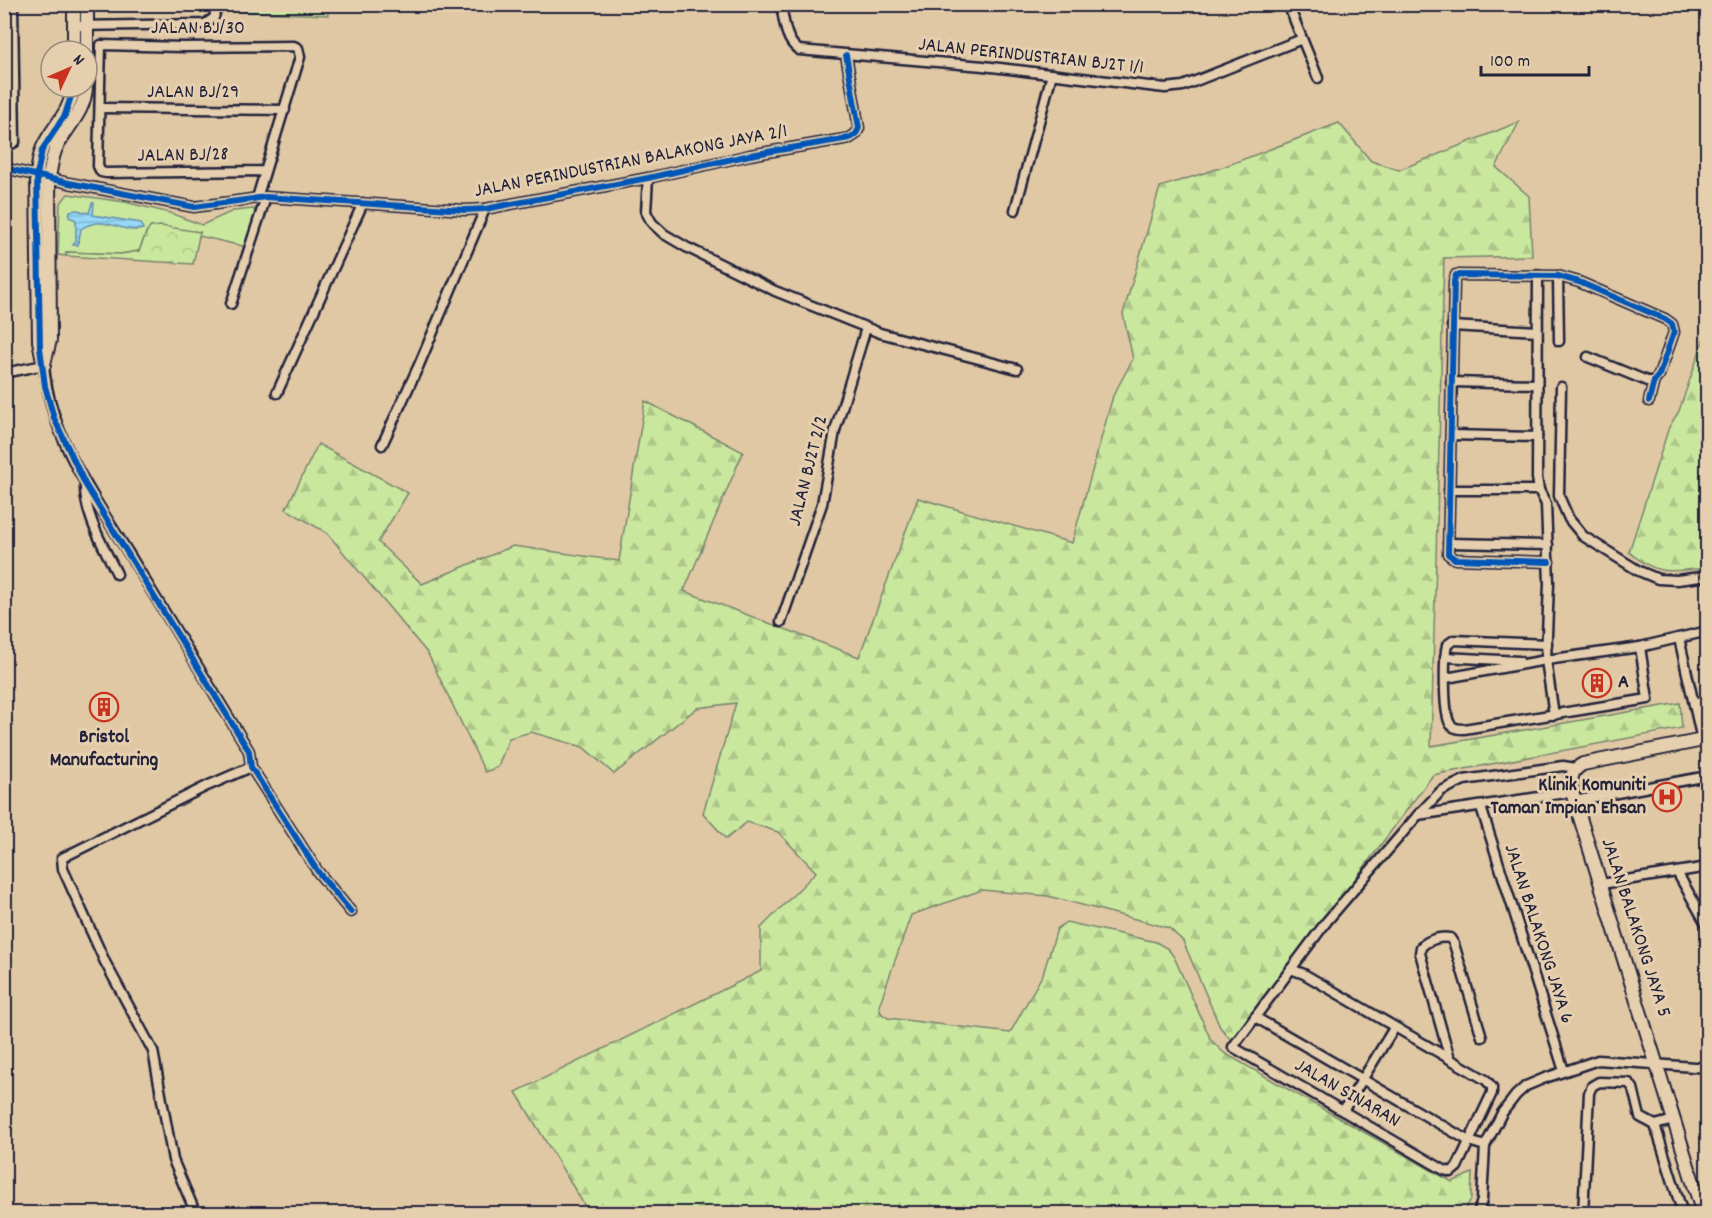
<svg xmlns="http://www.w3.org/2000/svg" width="1712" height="1218" viewBox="0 0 1712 1218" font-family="Dekko,sans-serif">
	<defs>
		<pattern id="forest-firs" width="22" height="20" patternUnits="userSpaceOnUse" patternTransform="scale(1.5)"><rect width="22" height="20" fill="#cae79e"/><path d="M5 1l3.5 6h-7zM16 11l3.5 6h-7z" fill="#adc689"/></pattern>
		<pattern id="park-crowns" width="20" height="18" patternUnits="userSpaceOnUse" patternTransform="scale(1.5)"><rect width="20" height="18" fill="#cae79e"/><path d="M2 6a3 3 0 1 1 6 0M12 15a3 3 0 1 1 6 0" fill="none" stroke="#adc689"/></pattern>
		<pattern id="water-rules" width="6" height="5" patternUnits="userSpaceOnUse" patternTransform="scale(1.5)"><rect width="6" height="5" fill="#95d8f7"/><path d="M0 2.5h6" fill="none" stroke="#80b9d5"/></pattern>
	</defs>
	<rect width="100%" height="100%" fill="#e0c8a5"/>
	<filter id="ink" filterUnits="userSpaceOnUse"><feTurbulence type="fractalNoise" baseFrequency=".0167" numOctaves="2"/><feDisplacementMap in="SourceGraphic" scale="12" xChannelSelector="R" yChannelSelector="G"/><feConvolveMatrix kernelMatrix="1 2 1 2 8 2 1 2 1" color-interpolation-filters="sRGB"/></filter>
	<g filter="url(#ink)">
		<g fill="#cae79e" stroke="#76846c" stroke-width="1.5">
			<polygon points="226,5 328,5 328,15 225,11"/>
			<polygon points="68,194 125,202 170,213 202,225 233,211 254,209 255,215 247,247 199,236 200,232 151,227 147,231 139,251 121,254 66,252 66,256 58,255 60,204"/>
		</g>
		<g fill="url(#forest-firs)" stroke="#76846c" stroke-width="1.5">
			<polygon points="1519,122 1496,167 1529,196 1532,256 1444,258 1431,746 1680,703 1682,728 1433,775 1233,1042 1220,1027 1183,941 1169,928 1048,896 982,890 911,915 879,1006 881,1013 888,1018 1010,1033 1043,974 1057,929 1066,922 1156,942 1168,949 1174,957 1211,1040 1224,1053 1452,1182 1472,1173 1471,1199 1463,1213 589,1213 516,1092 761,971 761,928 816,872 778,832 747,822 726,839 703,813 736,703 697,708 614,774 583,747 531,732 509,738 498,767 485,772 428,654 327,533 286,509 318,444 408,493 378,542 422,584 513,546 619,561 645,401 743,452 684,591 859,657 918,498 1072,543 1113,396 1133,359 1123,314 1160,187 1223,167 1339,123 1371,161 1399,170"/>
			<path d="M1707 330V568C1672 571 1658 577 1629 552L1669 427 1679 411Z"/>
		</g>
		<polygon fill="url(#park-crowns)" stroke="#76846c" stroke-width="1.5" points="161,226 200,232 193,264 66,256 66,252 121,254 139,251 147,231 151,227"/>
		<path fill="url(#water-rules)" stroke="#678fac" stroke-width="1.5" d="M92 203H94L93 215 141 223 143 229C124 235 104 213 81 229L78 245H73L76 241V220L69 217 70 211 77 210 89 213Z"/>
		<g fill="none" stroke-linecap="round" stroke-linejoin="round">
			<g stroke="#22223b" stroke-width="13">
				<g id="street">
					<path d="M781 4C784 20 785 41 799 50L983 66 1165 88 1183 86 1302 39"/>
					<polyline points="1288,4 1318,78"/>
					<polyline points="74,26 205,24 214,18 217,4"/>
					<polyline points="101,108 285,110"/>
					<polyline points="4,148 15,142 13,4"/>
					<polyline points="4,168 69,183 194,207 266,197 465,210 485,209 648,178 750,155 850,138 856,134 859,128 846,55"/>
					<polyline points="648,178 646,212 652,223 664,234 686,247 775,291 880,333 1017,369"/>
					<polyline points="257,198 300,57 298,48 294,46 183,47 101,45 98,166 101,172 106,173 265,171"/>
					<polyline points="1015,210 1052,74"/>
					<polyline points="1538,275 1537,478 1539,490 1546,504 1549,583 1546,660 1554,715"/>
					<polyline points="1558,276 1559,341"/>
					<polyline points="231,304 266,197"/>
					<polyline points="1452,326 1537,331"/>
					<polyline points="1588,357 1647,381 1654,381"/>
					<path d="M4 373 44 365C50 441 99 504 137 567 174 628 212 689 249 751L251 767 318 872 351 912"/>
					<polyline points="1451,382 1537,384"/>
					<polyline points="1561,387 1559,496 1569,519 1583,536 1639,571 1658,579 1677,580 1708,576"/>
					<polyline points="277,393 363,203"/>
					<polyline points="1451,435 1537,437"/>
					<polyline points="382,445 419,365 485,209"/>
					<path d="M85 485C84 515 104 547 117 574"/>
					<polyline points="1449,490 1539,490"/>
					<polyline points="1448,543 1548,545"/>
					<polyline points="1549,562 1455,559 1448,554 1454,281 1456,275 1558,276 1579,282 1665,319 1672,324 1674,332 1659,375 1654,381 1649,401"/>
					<polyline points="781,622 822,504 835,431 866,328"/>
					<polyline points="1679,638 1702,740"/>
					<path d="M1547 644 1454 640 1447 645C1444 657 1443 717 1451 725 1455 729 1459 729 1464 729L1648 699 1640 647"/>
					<polyline points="1445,657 1519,661"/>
					<polyline points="1446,678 1546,660 1640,647 1708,631"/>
					<polyline points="1694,703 1708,701"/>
					<polyline points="1574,801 1708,776"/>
					<polyline points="1481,807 1564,1071"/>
					<polyline points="1418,815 1572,792"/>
					<polyline points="1677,872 1708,927"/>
					<polyline points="1601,884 1708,867"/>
					<polygon points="1291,969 1304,974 1486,1080 1492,1087 1492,1093 1457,1167 1451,1172 1444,1170 1233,1047"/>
					<polyline points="1291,969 1327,921 1418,815 1441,791 1464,780 1563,766 1576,768"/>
					<polyline points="1255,1017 1469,1141 1485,1146"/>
					<path d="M1450 1059 1420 953 1421 947C1428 940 1440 936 1450 938L1454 944 1482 1037"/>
					<polyline points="1343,1111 1394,1028"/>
					<polyline points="1655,1125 1683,1214"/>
					<polyline points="196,1214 173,1160 153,1051 105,962 63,869 62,858 207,786 251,767"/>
					<polyline points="1478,1214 1482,1200 1485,1146 1502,1113 1516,1095 1526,1086 1545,1078 1598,1060 1708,1068"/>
					<polyline points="1583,1214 1589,1093 1592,1086 1599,1082 1629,1083 1633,1088 1640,1117 1655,1125 1674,1120"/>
				</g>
			</g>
			<g stroke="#22223b" stroke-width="16">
				<g id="secondary">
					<polyline points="74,4 74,51"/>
					<polyline points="87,52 87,4"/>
					<path d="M44 364 50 340 49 178C51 167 52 156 57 146 68 126 85 111 86 87"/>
					<path d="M44 365 39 341 37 175C38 165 39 156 43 147 54 124 69 115 74 87"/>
					<path d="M1703 1214 1572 792C1570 779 1571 770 1583 764L1708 739"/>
				</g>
			</g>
			<use href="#street" stroke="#e5cfae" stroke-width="8"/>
			<use href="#secondary" stroke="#e5cfae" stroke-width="12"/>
			<g stroke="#e5cfae" stroke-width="10">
				<g id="cycleway">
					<polyline points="74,87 65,115 42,150 37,175 40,348 45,386 54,418 85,484 249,751 251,767 318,872 351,912"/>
					<polyline points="4,168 69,183 194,207 266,197 465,210 485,209 648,178 750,155 850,138 856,134 859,128 846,55"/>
					<polyline points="1549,562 1455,559 1448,554 1454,281 1456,275 1558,276 1579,282 1665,319 1672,324 1674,332 1659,375 1654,381 1649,401"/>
				</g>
			</g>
			<use href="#cycleway" stroke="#0057b8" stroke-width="6"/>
		</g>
	</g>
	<defs>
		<g id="building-ring" transform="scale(1.5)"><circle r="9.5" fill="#e5cfae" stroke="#c8321e" stroke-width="1.5"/><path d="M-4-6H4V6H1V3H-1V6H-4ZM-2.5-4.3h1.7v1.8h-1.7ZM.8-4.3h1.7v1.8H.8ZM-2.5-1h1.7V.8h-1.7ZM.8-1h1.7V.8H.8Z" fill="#c8321e"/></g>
		<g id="hospital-ring" transform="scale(1.5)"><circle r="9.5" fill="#e5cfae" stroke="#c8321e" stroke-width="1.5"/><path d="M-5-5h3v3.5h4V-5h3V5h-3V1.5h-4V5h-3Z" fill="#c8321e"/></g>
	</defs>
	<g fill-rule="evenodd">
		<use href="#building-ring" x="1597" y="683"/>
		<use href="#building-ring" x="104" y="707"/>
		<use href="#hospital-ring" x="1667" y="797"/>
	</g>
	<g text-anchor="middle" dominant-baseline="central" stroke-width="6" stroke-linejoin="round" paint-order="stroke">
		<g font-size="20" fill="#22223b" stroke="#e5cfae">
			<text x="198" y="29">JALAN BJ/30</text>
			<text transform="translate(1031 57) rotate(6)">JALAN PERINDUSTRIAN BJ2T 1/1</text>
			<text x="193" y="93">JALAN BJ/29</text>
			<text transform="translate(183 156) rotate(-1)">JALAN BJ/28</text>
			<text transform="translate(631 162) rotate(-11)">JALAN PERINDUSTRIAN BALAKONG JAYA 2/1</text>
			<text transform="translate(809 471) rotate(-76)">JALAN BJ2T 2/2</text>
			<text transform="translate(1635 928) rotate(72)">JALAN BALAKONG JAYA 5</text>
			<text transform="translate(1538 934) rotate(72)">JALAN BALAKONG JAYA 6</text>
			<text transform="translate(1347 1094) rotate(30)">JALAN SINARAN</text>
		</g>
		<g font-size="20" font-weight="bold" fill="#22223b" stroke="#e5cfae" text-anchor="start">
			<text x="1618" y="683">A</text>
			<text x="104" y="738" text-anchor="middle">Bristol<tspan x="104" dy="23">Manufacturing</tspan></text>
			<text x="1646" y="786" text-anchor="end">Klinik Komuniti<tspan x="1646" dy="23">Taman Impian Ehsan</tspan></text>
		</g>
	</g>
	<rect width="1712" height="1218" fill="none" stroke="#e5cfae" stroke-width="24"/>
	<rect x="12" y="12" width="1688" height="1194" fill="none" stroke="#22223b" stroke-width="2" filter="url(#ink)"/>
	<g transform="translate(69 69) rotate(46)"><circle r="28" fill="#e5cfae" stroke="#978a80" stroke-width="1.5"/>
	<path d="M0-4.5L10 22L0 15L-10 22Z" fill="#c8321e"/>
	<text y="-9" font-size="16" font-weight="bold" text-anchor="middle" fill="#22223b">N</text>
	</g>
	<path d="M1481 66v9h108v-9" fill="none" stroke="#22223b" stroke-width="3"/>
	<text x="1490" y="66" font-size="18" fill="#22223b" stroke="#e5cfae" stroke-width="4.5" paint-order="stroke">100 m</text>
</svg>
